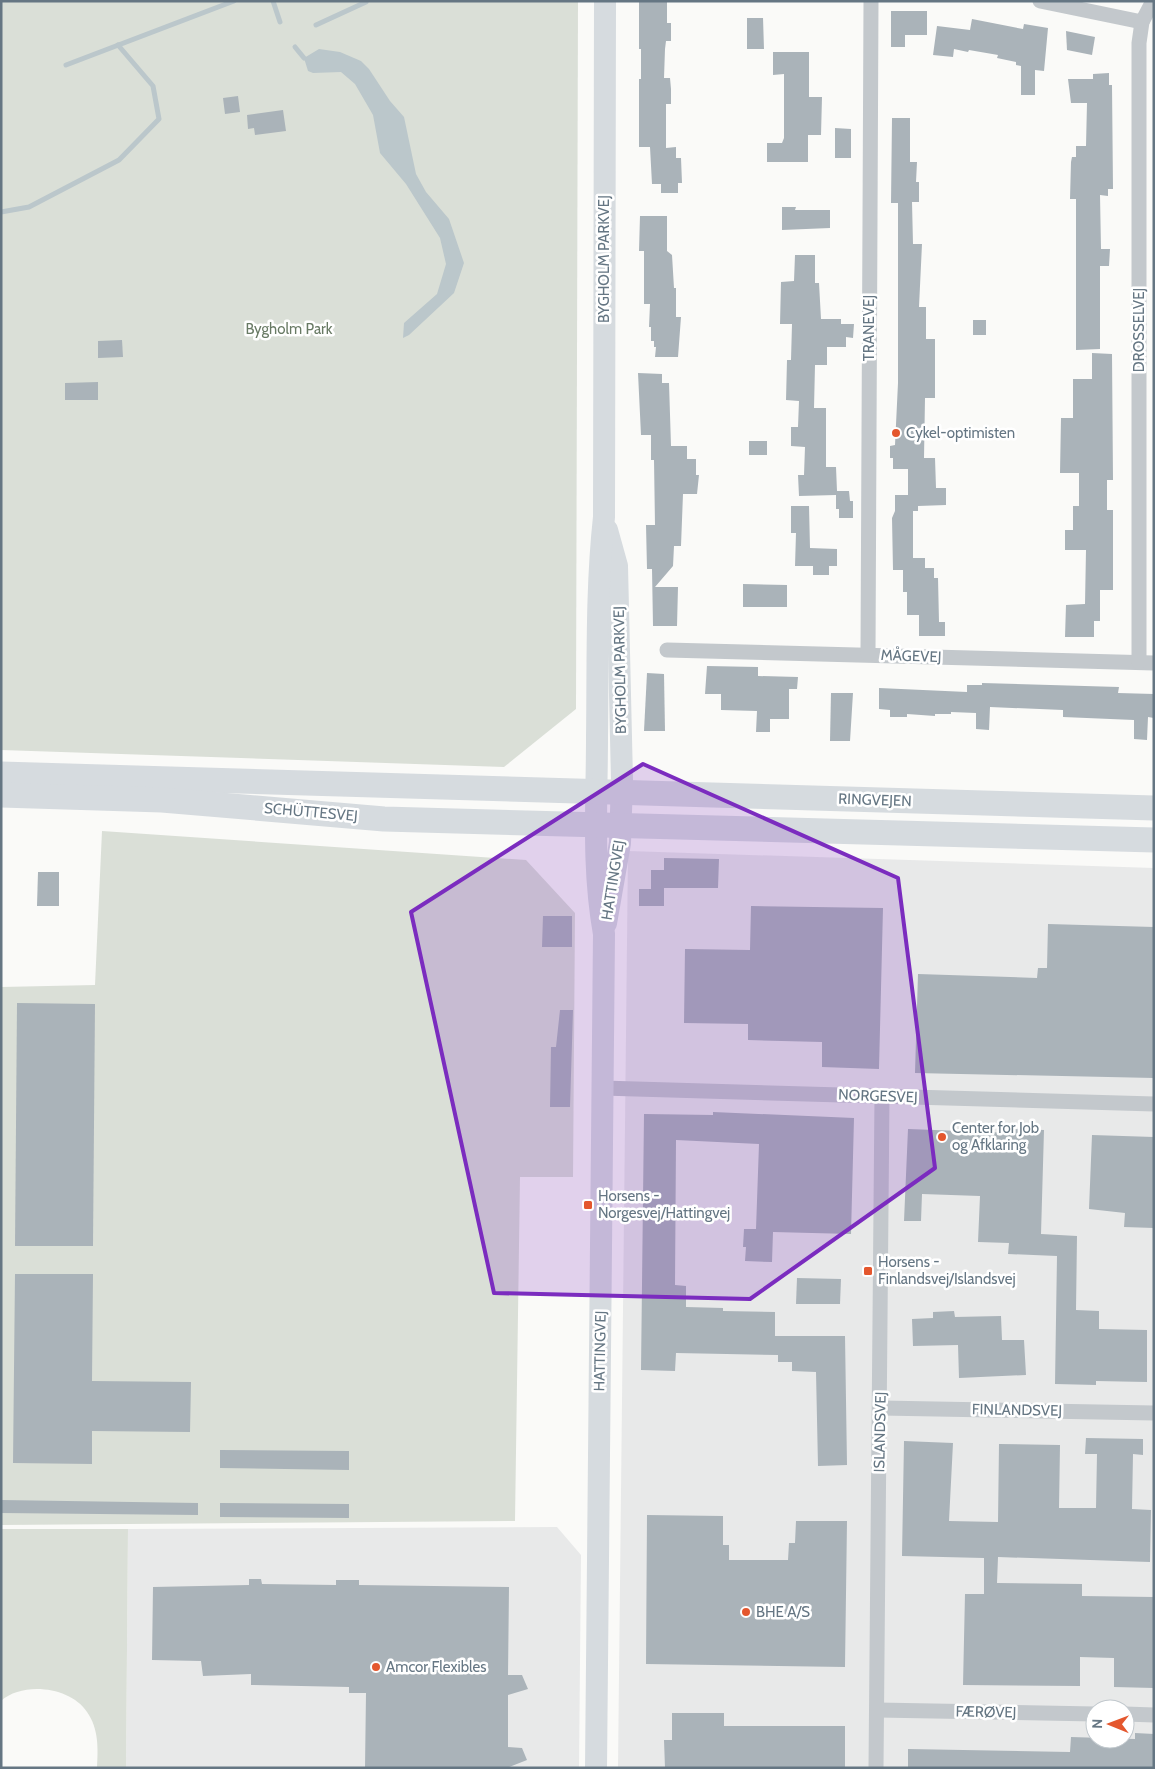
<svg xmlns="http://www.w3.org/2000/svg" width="1155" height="1769" viewBox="0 0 1155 1769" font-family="Cabin,sans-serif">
	<rect width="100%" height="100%" fill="#fafaf8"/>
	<g fill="#e8e9e9" fill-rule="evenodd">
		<path d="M628 851 1154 868V1768H618ZM1095 1709H1125V1739H1095Z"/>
		<polygon points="557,1527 581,1555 579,1768 126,1768 128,1529"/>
	</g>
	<g fill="#dadfd7">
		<polygon points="1,1 578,1 576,709 504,767 1,750"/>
		<polygon points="102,831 526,860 575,913 573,1177 520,1177 515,1521 1,1525 1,987 95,985"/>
		<path d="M1 1529H128L126 1768H97C98 1749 99 1729 87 1712 71 1687 23 1681 1 1701Z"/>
	</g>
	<polygon fill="#bbc7cb" points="319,49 340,52 361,61 369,69 390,101 404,117 416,174 426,192 449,219 464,263 454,293 409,335 403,338 404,323 437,294 446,264 440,238 406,184 380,153 373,115 355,84 341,72 313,73 308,71 304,58"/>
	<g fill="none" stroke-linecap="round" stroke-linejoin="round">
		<g stroke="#bbc7cb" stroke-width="5">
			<polyline points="273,1 280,22"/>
			<polyline points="316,25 366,2"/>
			<polyline points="295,47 304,58"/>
			<polyline points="66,65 234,1"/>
			<polyline points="1,212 29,207 119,160 159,119 153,86 118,45"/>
		</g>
	</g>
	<g fill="#aab3b9">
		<polygon points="639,1 667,1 667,23 671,23 671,41 666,41 665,49 664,78 670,78 671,89 671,104 666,104 666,148 676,147 676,158 681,158 682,183 678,183 678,193 661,193 661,184 652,184 650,147 639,147 639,79 641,79 641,49 639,49"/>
		<polygon points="891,11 927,11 927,35 905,35 905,47 891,47"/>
		<polygon points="747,18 763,18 764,49 747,49"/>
		<polygon points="972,19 1023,29 1024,24 1048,28 1044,71 1035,70 1035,95 1021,95 1021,66 1016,65 1016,62 997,58 998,55 969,50 968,52 954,49 953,57 933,55 937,26 970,30"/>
		<polygon points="1066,31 1095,37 1092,55 1067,50"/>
		<polygon points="773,52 809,52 809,97 822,97 821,135 808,135 808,162 767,162 767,143 782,143 784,138 784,74 773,75"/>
		<polygon points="1109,73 1109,85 1112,85 1113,189 1108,189 1108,196 1100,195 1101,249 1110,249 1109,266 1100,266 1100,349 1076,350 1076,199 1070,199 1071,162 1072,157 1076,157 1076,146 1086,146 1087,103 1071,103 1068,79 1093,79 1093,74"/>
		<polygon points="238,96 240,112 225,114 223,98"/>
		<polygon points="283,110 286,131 255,135 254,128 248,129 247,115"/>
		<polygon points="892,118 910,118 910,162 917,162 916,182 919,182 919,202 912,202 913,244 922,244 919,307 926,307 926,339 935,339 935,398 925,398 924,458 935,458 936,488 946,488 946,505 918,506 918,511 913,511 913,558 925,558 925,568 934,568 934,578 938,578 939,622 945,622 945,636 919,636 919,615 907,615 907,592 903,592 903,570 893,570 892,518 895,511 895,495 908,495 908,469 893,469 893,458 890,458 890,446 895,445 898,383 898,203 891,203"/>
		<polygon points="835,128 851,129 851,158 835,158"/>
		<polygon points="782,207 796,207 795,210 830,210 830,228 782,230"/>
		<polygon points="640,216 667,216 667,251 672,255 674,288 676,288 676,317 681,317 678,357 655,357 656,347 654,347 654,341 651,341 651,327 649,327 650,304 644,304 644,251 639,251"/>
		<polygon points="795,255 815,255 815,283 819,283 821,319 841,319 841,324 854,324 853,338 846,337 846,347 827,347 827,365 815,365 814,408 826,408 826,467 836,467 837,491 849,491 850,501 853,501 853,518 839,518 839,509 836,509 836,495 799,496 798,475 804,475 805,447 791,446 791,427 798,427 799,401 786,400 787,360 791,360 792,324 780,324 781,282 794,281"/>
		<rect x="973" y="320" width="13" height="15"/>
		<polygon points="122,340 123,357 98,358 98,341"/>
		<polygon points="1092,353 1112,354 1113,480 1107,480 1107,510 1113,510 1113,590 1100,590 1100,621 1094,621 1094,637 1065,637 1066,605 1085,604 1086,550 1065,550 1065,530 1073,530 1073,506 1079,506 1079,473 1060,473 1061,418 1073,418 1073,379 1092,379"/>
		<polygon points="638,373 662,374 662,383 669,383 671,446 687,446 687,459 696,459 696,475 699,475 697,494 683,494 681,546 674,546 673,566 655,587 678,587 677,626 653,626 652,569 647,569 646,525 655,525 654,460 651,460 651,435 641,435"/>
		<polygon points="98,382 98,400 65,400 65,383"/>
		<rect x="749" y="441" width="18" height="14"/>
		<polygon points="791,506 809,506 810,548 837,549 837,566 829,566 829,575 813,575 813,566 795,566 796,533 791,533"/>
		<polygon points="743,584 787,585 787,607 743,607"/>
		<polygon points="707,666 758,667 758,676 798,677 797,689 789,689 789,719 770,719 770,732 756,732 757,711 721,710 721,694 705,694"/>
		<polygon points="647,673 664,674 665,731 644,731"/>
		<polygon points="982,683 1119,687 1118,693 1154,694 1154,718 1148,717 1147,740 1134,739 1134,720 1063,717 1063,710 990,707 989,730 976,729 976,713 951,712 951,714 935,714 935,716 907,714 907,717 890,717 890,710 879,709 879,688 967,692 967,685 982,685"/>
		<polygon points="831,693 853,693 850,741 830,741"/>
		<polygon points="664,858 719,859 718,888 664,888 664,906 639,906 639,889 651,889 651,870 664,870"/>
		<polygon points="38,872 59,872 59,906 37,906"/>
		<polygon points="751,906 883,908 879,1069 822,1067 822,1042 748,1040 748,1024 684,1023 685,949 750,950"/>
		<polygon points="543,916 572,916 572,947 542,947"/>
		<polygon points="1048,924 1154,927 1154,1078 915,1073 918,974 1037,978 1038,968 1047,968"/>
		<polygon points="17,1003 95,1004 93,1246 15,1246"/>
		<polygon points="560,1010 573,1010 570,1107 550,1107 551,1047 556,1047"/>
		<polygon points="713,1112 854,1118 851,1234 773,1232 772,1262 745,1261 746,1247 743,1247 744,1229 756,1229 759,1144 676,1140 675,1285 686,1286 686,1307 723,1308 723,1311 775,1312 775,1336 845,1336 847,1465 818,1466 816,1372 792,1371 792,1362 778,1362 778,1355 676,1353 675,1371 641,1370 644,1114 713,1115"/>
		<polygon points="908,1129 1013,1133 1013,1129 1044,1130 1041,1234 1077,1236 1076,1310 1099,1311 1099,1329 1147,1330 1147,1382 1096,1381 1096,1385 1055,1384 1057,1256 1008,1254 1009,1243 978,1242 980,1196 922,1194 921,1221 904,1221"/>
		<polygon points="1092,1135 1154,1137 1154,1228 1124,1227 1125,1213 1089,1209"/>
		<polygon points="15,1274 93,1274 92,1381 191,1382 190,1432 92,1431 92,1464 13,1463"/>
		<polygon points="797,1278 841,1279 840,1304 796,1304"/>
		<polygon points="954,1311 955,1317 1001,1316 1002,1340 1024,1340 1026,1375 959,1378 958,1345 913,1346 912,1319 933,1318 933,1312"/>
		<polygon points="1086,1438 1143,1439 1143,1455 1133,1454 1132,1509 1151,1510 1150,1562 998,1557 997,1583 1082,1584 1082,1596 1154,1597 1154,1688 1114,1687 1114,1658 1080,1657 1080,1686 963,1685 965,1594 984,1594 984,1558 902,1556 904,1441 953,1443 949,1521 998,1522 999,1444 1060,1445 1059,1508 1096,1508 1097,1454 1085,1454"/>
		<polygon points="220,1450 349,1451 349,1470 220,1468"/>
		<polygon points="1,1500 198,1503 198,1515 1,1513"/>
		<polygon points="220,1503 349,1504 349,1518 220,1517"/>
		<polygon points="647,1515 723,1516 723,1545 729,1545 729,1560 788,1560 789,1543 795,1543 796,1521 847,1521 845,1667 646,1664"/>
		<polygon points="249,1579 261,1579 262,1584 336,1585 336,1580 359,1580 359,1585 509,1587 508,1675 522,1675 528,1689 508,1695 508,1747 522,1748 527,1760 507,1768 365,1768 366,1693 349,1693 349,1687 251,1685 251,1674 203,1676 201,1661 152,1660 153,1587 249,1585"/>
		<polygon points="672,1713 724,1713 724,1726 845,1726 845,1768 665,1768 664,1740 672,1740"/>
		<polygon points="1135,1733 1154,1734 1154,1768 908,1768 908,1749 1070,1752 1071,1737 1135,1739"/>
	</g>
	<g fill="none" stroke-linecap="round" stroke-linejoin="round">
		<g stroke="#c3c8cc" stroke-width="15">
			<polyline points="1040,1 1142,22"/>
			<polyline points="667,650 1154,663"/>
			<polyline points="868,654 871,1"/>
			<polyline points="1139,662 1139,43 1142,22 1153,1"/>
			<polyline points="602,1088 1154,1104"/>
			<polyline points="881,1408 1154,1413"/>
			<polyline points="877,1710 1095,1714"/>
			<polyline points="1125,1714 1154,1715"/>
			<polyline points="876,1768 882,1096"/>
		</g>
		<g stroke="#d6dbdf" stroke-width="22">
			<polyline points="606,923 620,843 622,780 617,566 607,530"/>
			<path d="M596 1768 604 934C592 866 597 805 597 737 598 664 596 590 604 517L605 1"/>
		</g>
		<g stroke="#d6dbdf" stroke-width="25">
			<polyline points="1,774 1154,808"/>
			<polyline points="1,795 162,800 384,819 1154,840"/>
		</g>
	</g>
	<path fill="#7b2cbf" fill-opacity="0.2" stroke="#7b2cbf" stroke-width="4" stroke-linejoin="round" d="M643 764 898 878 935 1168 750 1299 494 1293 411 912Z"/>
	<g fill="#e4572e" stroke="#fff" stroke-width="2">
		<circle cx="896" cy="433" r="5"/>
		<circle cx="942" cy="1137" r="5"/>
		<rect x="583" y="1200" width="10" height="10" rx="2.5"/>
		<rect x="863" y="1266" width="10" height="10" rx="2.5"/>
		<circle cx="746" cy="1612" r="5"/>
		<circle cx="376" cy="1667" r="5"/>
	</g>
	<g text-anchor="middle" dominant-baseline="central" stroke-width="5" stroke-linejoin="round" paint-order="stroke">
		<g font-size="15" fill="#657683" stroke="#fff">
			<text transform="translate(604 259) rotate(-90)">BYGHOLM PARKVEJ</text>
			<text transform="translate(869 328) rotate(-90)">TRANEVEJ</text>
			<text transform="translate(1139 330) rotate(-90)">DROSSELVEJ</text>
			<text transform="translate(911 656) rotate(2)">MÅGEVEJ</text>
			<text transform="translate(620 670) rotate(-91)">BYGHOLM PARKVEJ</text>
			<text transform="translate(875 800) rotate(2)">RINGVEJEN</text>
			<text transform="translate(311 812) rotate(5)">SCHÜTTESVEJ</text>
			<text transform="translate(613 880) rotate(-81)">HATTINGVEJ</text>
			<text transform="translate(878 1096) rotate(2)">NORGESVEJ</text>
			<text transform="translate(600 1351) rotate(-89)">HATTINGVEJ</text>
			<text transform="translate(1017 1410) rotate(1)">FINLANDSVEJ</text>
			<text transform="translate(880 1432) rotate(-89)">ISLANDSVEJ</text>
			<text transform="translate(986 1712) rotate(1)">FÆRØVEJ</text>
		</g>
		<g font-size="15" fill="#687a64" stroke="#fff">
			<text x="289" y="329">Bygholm Park</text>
		</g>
		<g font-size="15" fill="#657683" stroke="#fff" text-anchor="start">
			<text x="906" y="433">Cykel-optimisten</text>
			<text x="952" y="1128">Center for Job<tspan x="952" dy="17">og Afklaring</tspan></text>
			<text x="598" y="1196">Horsens -<tspan x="598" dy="17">Norgesvej/Hattingvej</tspan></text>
			<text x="878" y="1262">Horsens -<tspan x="878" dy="17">Finlandsvej/Islandsvej</tspan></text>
			<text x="756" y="1612">BHE A/S</text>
			<text x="386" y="1667">Amcor Flexibles</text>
		</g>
	</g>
	<rect width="1155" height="1769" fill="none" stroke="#657683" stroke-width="5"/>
	<g transform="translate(1110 1724) rotate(271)"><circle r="24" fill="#ffffff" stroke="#c1c8cd"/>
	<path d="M0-4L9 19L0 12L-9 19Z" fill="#e4572e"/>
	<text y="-8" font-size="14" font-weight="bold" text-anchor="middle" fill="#657683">N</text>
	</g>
</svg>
